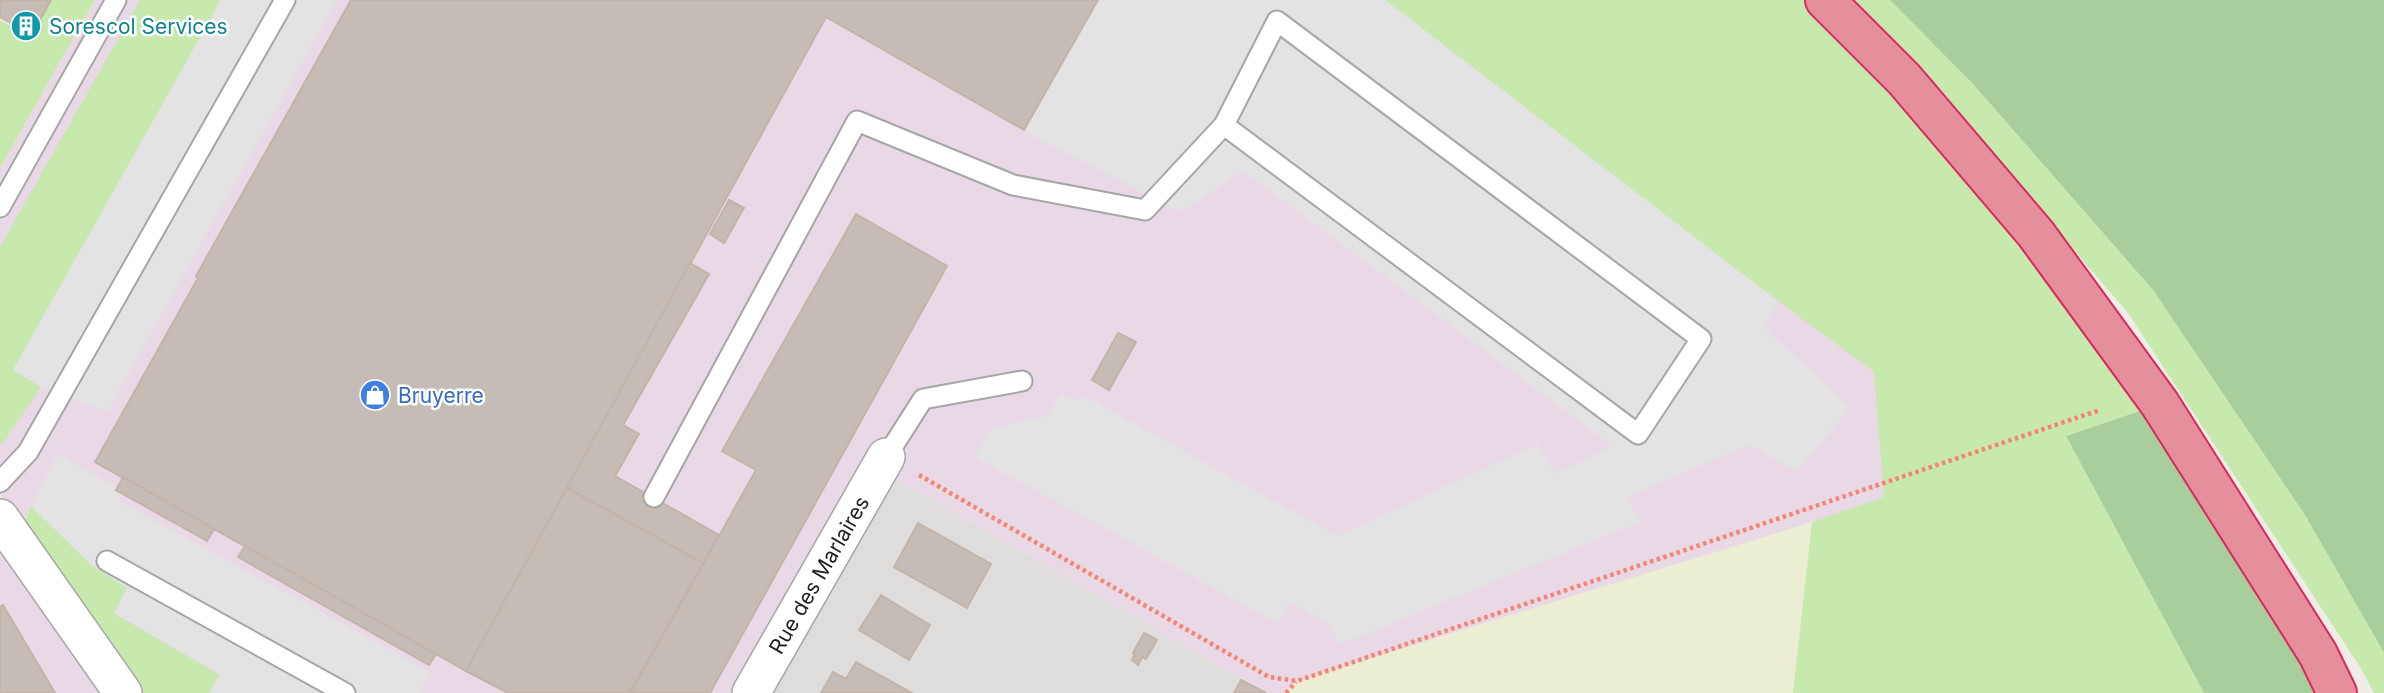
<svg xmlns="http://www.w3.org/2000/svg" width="2384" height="693" viewBox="0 0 2384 693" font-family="Inter,sans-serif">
	<rect width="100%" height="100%" fill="#f0ede6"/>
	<polygon fill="#dedddc" points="893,477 1267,693 756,693"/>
	<g fill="#e9d8e5">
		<polygon points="95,0 1825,0 1904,79 1884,498 1302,693 1267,693 893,477 751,693 131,693 0,494 0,168"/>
		<polygon points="0,517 123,693 0,693"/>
	</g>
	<polygon fill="#ebeed2" points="1812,522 1793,693 1286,693 1297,681"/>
	<g fill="#c8e9ad">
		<polygon points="49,0 95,0 0,168 0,20 29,36"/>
		<polygon points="140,0 221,0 14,369 41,387 3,443 0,443 0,247"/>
		<polygon points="1385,0 1822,0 2160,404 2066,436 2204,693 1793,693 1812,522 1884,497 1874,372 1727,263"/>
		<polygon points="1849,0 1890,0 1973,84 2153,290 2305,515 2384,653 2384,693 2374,693 2360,667 2128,313 1938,92"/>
		<polygon points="31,506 91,565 127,588 115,614 220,675 209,693 138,693 25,522"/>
	</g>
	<g fill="#a8cf9b">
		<polygon points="1890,0 2384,0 2384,653 2305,515 2153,290 1973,84"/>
		<polygon points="2160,404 2337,693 2204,693 2066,436"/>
	</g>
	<g fill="#e3e3e3">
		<polygon points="221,0 337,0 107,412 41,387 13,370"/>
		<polygon points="1090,0 1385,0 1778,301 1764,327 1850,407 1797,472 1749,445 1627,497 1640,522 1339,645 1330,624 1290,602 1277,623 975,457 989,429 1049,415 1061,393 1076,401 1085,396 1337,536 1538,444 1556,474 1612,446 1243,171 1181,212 1019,129"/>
		<polygon points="58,454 123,491 119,501 431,672 419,693 209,693 220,674 114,613 127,588 91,565 31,506"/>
	</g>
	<g fill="#c5bcb5" stroke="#c2b4a8" stroke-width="2">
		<polygon points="0,0 51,0 32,35 0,17"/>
		<polygon points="351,0 1098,0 1024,130 826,17 466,671 95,462 198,278 196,276"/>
		<polygon points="729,200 744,208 724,243 710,234"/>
		<polygon points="856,214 947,266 710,693 631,693 756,470 722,451"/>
		<polygon points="690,263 709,274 623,425 639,434 615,476 719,535 703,563 567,488"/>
		<polygon points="1118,333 1136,342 1109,390 1092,380"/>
		<polygon points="123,477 214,529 207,541 116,490"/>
		<polygon points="567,488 703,563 629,693 508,693 466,671"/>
		<polygon points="918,523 991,564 967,608 894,567"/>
		<polygon points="245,546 436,654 429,665 238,557"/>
		<polygon points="881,595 930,625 909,660 859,630"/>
		<polygon points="3,605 55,693 0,693 0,607"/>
		<polygon points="1144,633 1157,640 1146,659 1142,657 1138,665 1132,660 1135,654 1133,653"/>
		<polygon points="856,662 912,693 821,693 833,672 846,679"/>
		<polygon points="1241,680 1266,693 1234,693"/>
	</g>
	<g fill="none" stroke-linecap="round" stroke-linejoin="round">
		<g stroke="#a6a6a6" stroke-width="23">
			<g id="service">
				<polyline points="0,207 116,0"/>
				<polyline points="886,457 923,399 1022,381"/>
				<polyline points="0,482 28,452 285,0"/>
				<polyline points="654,497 857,121 1013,185 1145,210 1224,125 1638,434 1701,339 1277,21 1224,125"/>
				<polyline points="107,561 345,693"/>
			</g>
		</g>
		<g stroke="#a6a6a6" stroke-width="40">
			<g id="minor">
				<polyline points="0,518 123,693"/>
				<polyline points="751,693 886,457"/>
			</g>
		</g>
		<g stroke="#d8295e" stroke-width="42">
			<polyline id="motorway" points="1825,0 1904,79 2036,234 2160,404 2318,654 2337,693"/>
		</g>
		<g stroke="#f8836f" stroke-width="4.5" stroke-dasharray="3.5 3.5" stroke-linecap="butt">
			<polyline points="919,475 1269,677 1297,681 2100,410"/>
			<polyline points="1286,693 1296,682"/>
		</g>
		<use href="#service" stroke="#fff" stroke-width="19"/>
		<use href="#minor" stroke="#fff" stroke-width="37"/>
		<use href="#motorway" stroke="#e68f9c" stroke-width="38"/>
	</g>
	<defs>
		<g id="building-disc" transform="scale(1.575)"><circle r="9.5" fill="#0f9aa8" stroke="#fff"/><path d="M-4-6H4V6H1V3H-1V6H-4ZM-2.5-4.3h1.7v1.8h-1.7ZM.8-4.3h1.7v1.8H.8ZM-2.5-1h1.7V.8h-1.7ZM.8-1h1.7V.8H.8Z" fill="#fff"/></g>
		<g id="shop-disc" transform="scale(1.575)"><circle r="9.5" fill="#3f7fe0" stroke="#fff"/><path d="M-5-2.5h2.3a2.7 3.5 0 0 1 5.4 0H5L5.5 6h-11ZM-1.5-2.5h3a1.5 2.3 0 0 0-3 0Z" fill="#fff"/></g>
	</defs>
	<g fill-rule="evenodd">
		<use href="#building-disc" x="26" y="26"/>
		<use href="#shop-disc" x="375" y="395"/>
	</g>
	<g text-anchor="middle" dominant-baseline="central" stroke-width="5" stroke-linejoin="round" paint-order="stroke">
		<g font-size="21" fill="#0d838f" stroke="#fff" text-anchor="start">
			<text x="49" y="26">Sorescol Services</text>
		</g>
		<g font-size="21" fill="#366cbe" stroke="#fff" text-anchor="start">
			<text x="398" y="395">Bruyerre</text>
		</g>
		<g font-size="21" fill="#1f1f1f" stroke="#fff">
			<text transform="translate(819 575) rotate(-60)">Rue des Marlaires</text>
		</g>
	</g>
</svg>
